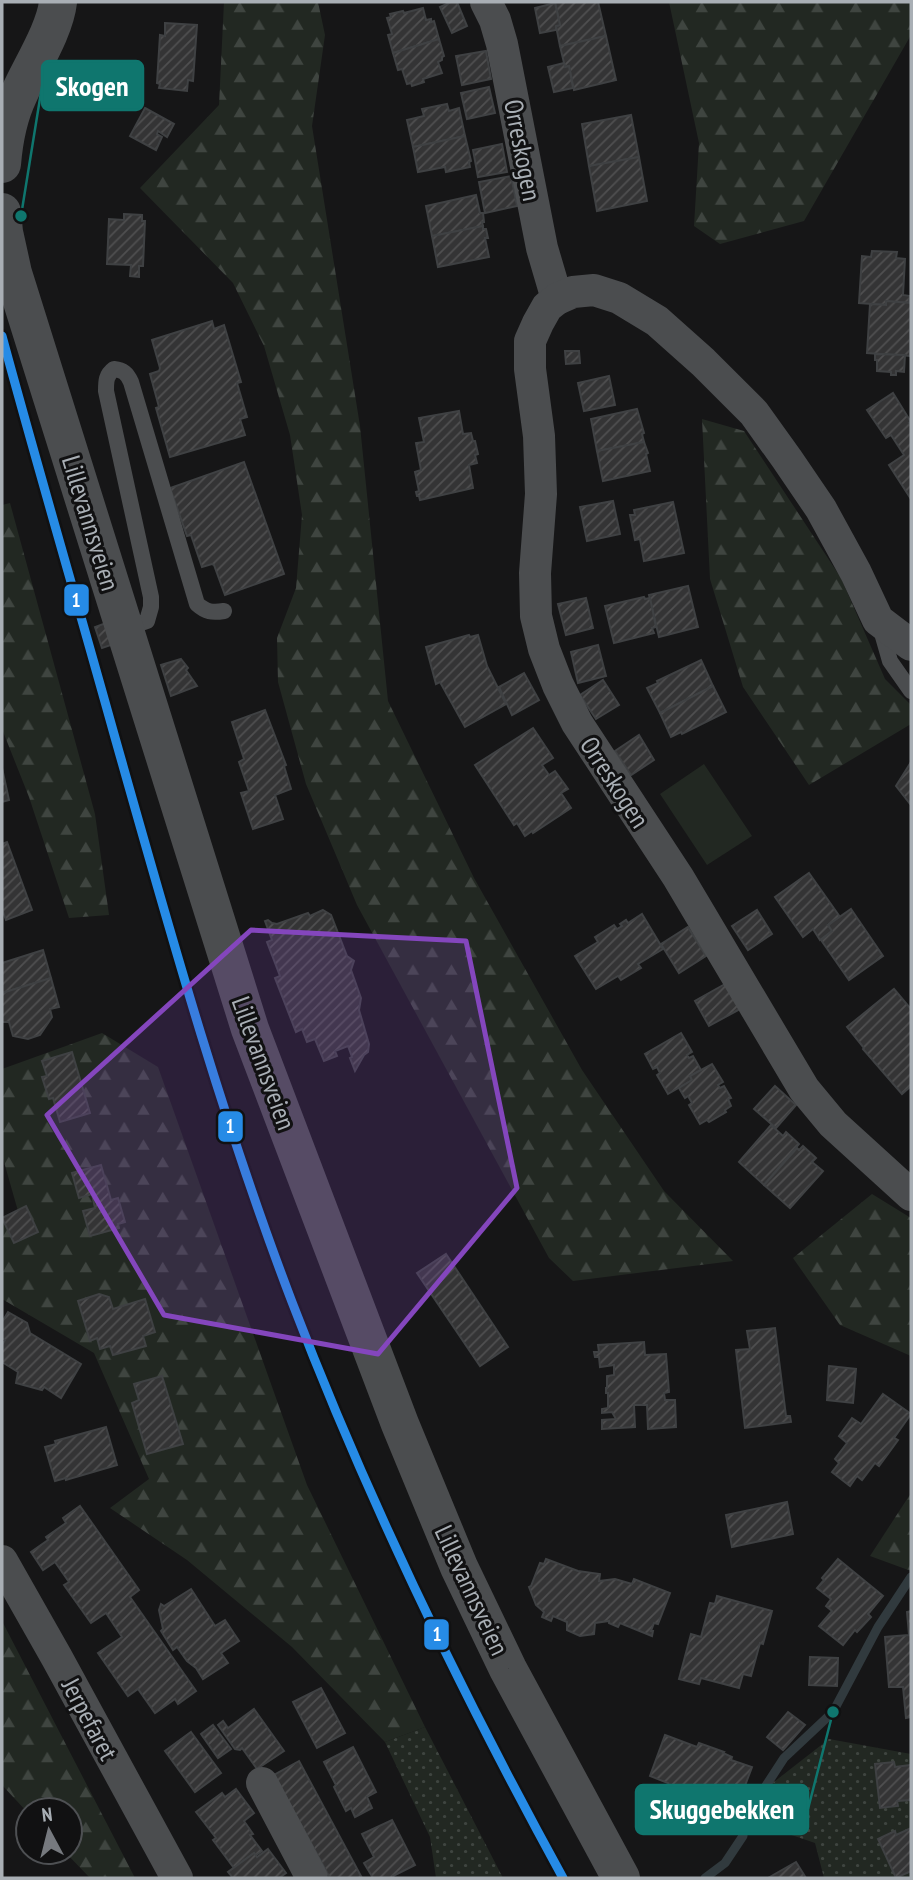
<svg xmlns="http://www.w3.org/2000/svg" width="913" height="1880" viewBox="0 0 913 1880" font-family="'PT Sans Narrow',sans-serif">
	<defs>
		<pattern id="grass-dots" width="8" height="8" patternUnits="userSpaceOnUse" patternTransform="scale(1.75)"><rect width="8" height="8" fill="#222822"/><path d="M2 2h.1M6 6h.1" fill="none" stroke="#3f4540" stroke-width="1.8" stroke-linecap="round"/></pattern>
		<pattern id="forest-firs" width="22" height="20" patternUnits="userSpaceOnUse" patternTransform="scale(1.75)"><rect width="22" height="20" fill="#222822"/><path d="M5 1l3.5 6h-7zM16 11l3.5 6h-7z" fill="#3f4540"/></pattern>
		<pattern id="building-hatch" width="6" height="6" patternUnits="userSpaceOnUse" patternTransform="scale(1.75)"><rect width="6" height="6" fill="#343435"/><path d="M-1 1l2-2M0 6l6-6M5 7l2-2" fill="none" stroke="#4f4f50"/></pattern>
	</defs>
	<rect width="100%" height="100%" fill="#161617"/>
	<g fill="url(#grass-dots)">
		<polygon points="425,1727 503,1878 436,1878 430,1837 385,1742"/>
		<polygon points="829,1739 911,1754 911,1878 824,1878 815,1843 768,1827 770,1785"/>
	</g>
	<g fill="url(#forest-firs)">
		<polygon points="224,2 318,2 325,35 312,126 360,426 388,701 474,878 582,1070 664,1191 733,1261 573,1281 549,1258 357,905 306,784 278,682 277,638 296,588 302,515 290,435 264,346 233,283 140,188 219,105"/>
		<polygon points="669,2 911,2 911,35 804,221 720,244 694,226 699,143"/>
		<polygon points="702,419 744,431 841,578 885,679 911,705 911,724 809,785 743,687 710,579"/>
		<polygon points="10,503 95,814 109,915 69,918 29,797 2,729 2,505"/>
		<polygon points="102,1033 158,1067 307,1485 425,1727 385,1742 292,1647 187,1560 110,1508 149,1479 94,1353 2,1299 2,1219 18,1211 2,1155 2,1069"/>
		<polygon points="872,1194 911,1218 911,1356 840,1325 793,1258"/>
		<polygon points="911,1493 911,1571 870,1556"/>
		<polygon points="2,1621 135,1878 90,1878 65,1852 70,1852 70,1810 28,1810 28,1813 2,1785"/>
	</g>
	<polygon fill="#222822" points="704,764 752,836 707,865 660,794"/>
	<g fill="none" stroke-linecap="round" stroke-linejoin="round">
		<polyline stroke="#313a3e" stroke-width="9" points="705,1878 725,1863 743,1836 743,1821 784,1758 833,1712 878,1627 911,1577"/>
	</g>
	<g fill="url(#building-hatch)" stroke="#3f4143" stroke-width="2">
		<polygon points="451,2 457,2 467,26 452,33 440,7"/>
		<polygon points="555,2 598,2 606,36 560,46 556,26 560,25"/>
		<polygon points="555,3 560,25 556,26 556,30 540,33 535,8"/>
		<polygon points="423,8 426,20 431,19 431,22 434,21 439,39 393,53 388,35 392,34 387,18 391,17 390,14 403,11 404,13"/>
		<polygon points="165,23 197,25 193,81 188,80 187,91 159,88 160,84 157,83 160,35 165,36"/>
		<polygon points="606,36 616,80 574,90 569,66 565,67 560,46"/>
		<polygon points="439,39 444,56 442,57 442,60 438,62 442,73 423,79 424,82 412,86 411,83 407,84 402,69 398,70 393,53"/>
		<polygon points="486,51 491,79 462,85 456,56"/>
		<polygon points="564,63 565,67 569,66 573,88 554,92 548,67"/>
		<polygon points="489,87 495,113 467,119 461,93"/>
		<polygon points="447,104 449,111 459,108 465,136 413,147 407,120 424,116 422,109"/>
		<polygon points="145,108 174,124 167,137 158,131 157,134 162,137 156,150 130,136"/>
		<polygon points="631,115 639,157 589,166 582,124"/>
		<polygon points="465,136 471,161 469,162 470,167 446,172 445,167 418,172 413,147"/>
		<polygon points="502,144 507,172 478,177 473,150"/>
		<polygon points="639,157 647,201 597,211 589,166"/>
		<polygon points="511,176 517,206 485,213 479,182"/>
		<polygon points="476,195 480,213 483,213 484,222 482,222 483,226 432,236 426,206"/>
		<polygon points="124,214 142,215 142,221 145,221 143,266 139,266 139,277 130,276 131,265 107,264 109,219 124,220"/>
		<polygon points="483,226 483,229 486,229 488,238 485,238 489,257 438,267 432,236"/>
		<polygon points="872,251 897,252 896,258 905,259 903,295 910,296 909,303 886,301 886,305 859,303 862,256 871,257"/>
		<polygon points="886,301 911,303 910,356 867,353 870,304 886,305"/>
		<polygon points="212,321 214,329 224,325 241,382 237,383 247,417 240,419 245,435 170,457 156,408 159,407 150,374 159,371 160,368 152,340"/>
		<polygon points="565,351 579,351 580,363 566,364"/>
		<polygon points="875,354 905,355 904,372 896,371 896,375 891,375 891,372 877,371 877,360 875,360"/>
		<polygon points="609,376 615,405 584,411 578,383"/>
		<polygon points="893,393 911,422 909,423 911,426 911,499 889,465 904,455 891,435 886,438 867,410"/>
		<polygon points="637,409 644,433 642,434 644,442 597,451 591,419"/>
		<polygon points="459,411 463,434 471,433 473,441 475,441 478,454 475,455 477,463 469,465 473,488 420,500 419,496 417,496 416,492 419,491 415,472 421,470 416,443 424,442 419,418"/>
		<polygon points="644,442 648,453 646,454 650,471 603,481 597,451"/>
		<polygon points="244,462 284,574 225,595 214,565 212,564 202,567 191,535 187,536 170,488"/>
		<polygon points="613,501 620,534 587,541 580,507"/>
		<polygon points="673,502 684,553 644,561 640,539 635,540 630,515 635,515 634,510"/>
		<polygon points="688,586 698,627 659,637 649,595"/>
		<polygon points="644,597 645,599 650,598 656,627 652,628 654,633 614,643 605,606"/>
		<polygon points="586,598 593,628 566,635 558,604"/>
		<polygon points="106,623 114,644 102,648 95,627"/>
		<polygon points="469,635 470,637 478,635 487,666 506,704 465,727 440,682 436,684 426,647"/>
		<polygon points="598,645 606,676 578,683 571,652"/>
		<polygon points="181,659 188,668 186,670 197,686 171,696 161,665"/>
		<polygon points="701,660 713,686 660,713 647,688 658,683 657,681"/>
		<polygon points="524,673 539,700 512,715 499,687"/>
		<polygon points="603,680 619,705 596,719 580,695"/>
		<polygon points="713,686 726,712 682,734 681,732 671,737 660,713"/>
		<polygon points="265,710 286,765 284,766 291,789 275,795 283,819 253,829 241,793 249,791 239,762 244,759 232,722"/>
		<polygon points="533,728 553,758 542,765 549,775 555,771 568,789 561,793 571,808 533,833 532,831 525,836 517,823 514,825 475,765"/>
		<polygon points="639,735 654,760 631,775 615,751"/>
		<polygon points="911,762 911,805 896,786"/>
		<polygon points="2,768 9,800 2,802"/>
		<polygon points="7,842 32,910 6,920 2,909 2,844"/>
		<polygon points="809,873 840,917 828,925 832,931 820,940 813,929 803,937 775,897"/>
		<polygon points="851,909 883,956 849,980 821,940 832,931 828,925"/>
		<polygon points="323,910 331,915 347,956 354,961 351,970 361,998 359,1010 369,1044 368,1052 364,1055 355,1071 350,1058 352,1057 348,1046 335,1051 337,1056 324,1061 315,1039 307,1042 302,1029 296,1032 275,978 280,976 267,942 272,940 265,921 268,920 272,923 277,924 308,913 310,916"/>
		<polygon points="757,910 772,934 748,950 732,926"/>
		<polygon points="642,914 663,949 638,964 641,968 621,980 618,976 596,989 575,956 598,942 595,937 614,925 617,929 622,926 620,924 626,920 628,923"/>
		<polygon points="688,927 706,956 679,973 661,944"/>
		<polygon points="43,950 51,978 2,993 2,963"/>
		<polygon points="51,978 59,1007 50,1009 52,1017 40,1035 28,1039 13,1036 9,1022 2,1022 2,993"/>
		<polygon points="725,984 740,1009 709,1026 695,1001"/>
		<polygon points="894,989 911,1009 911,1086 902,1094 863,1049 864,1048 847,1027"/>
		<polygon points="681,1033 692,1052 687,1055 689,1058 693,1056 701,1070 690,1076 692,1080 668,1094 657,1075 660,1073 657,1067 653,1069 645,1054"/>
		<polygon points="72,1052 90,1113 60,1122 53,1098 49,1099 42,1077 47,1076 42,1061"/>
		<polygon points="712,1064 723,1082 718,1085 720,1088 724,1086 731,1098 728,1099 731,1106 725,1110 726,1112 709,1122 707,1120 700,1124 689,1105 692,1103 688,1096 685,1098 679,1088 692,1080 690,1076"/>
		<polygon points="775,1086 796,1105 776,1128 754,1109"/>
		<polygon points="771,1125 783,1136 786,1132 799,1144 764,1185 739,1162"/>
		<polygon points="803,1146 816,1158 812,1162 823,1171 790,1208 764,1185 797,1148 799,1150"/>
		<polygon points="101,1165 111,1200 118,1198 125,1222 118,1224 119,1228 90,1236 83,1211 95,1208 92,1194 79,1198 72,1173"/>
		<polygon points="26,1206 38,1232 14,1243 2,1218"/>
		<polygon points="446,1254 508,1347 480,1366 417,1273"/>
		<polygon points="99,1294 109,1297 113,1309 145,1299 155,1332 143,1336 146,1346 113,1355 110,1346 100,1349 97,1338 90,1341 78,1301"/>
		<polygon points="8,1312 27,1323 30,1333 81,1364 61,1398 44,1387 42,1390 16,1383 18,1372 2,1362 2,1345 5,1340 2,1338 2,1322"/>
		<polygon points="775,1328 786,1416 790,1416 791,1422 745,1428 736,1350 750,1349 747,1331"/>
		<polygon points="644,1342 645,1355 666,1354 669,1392 664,1393 665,1400 675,1400 676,1427 648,1429 647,1405 634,1405 635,1427 602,1429 602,1420 616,1419 612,1412 602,1413 602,1409 608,1408 608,1393 606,1393 606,1388 607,1388 607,1376 614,1375 614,1365 600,1367 599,1357 595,1357 594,1352 599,1352 598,1345"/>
		<polygon points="829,1366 856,1369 853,1403 827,1400"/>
		<polygon points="162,1376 183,1444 147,1454 132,1403 139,1400 134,1384"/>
		<polygon points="883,1394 911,1414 894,1438 898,1440 879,1466 875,1463 862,1480 857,1476 850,1486 832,1472 839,1463 835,1459 847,1443 839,1436 852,1418 861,1424"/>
		<polygon points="106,1427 117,1465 66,1480 66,1478 55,1481 45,1447 56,1444 55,1441"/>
		<polygon points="787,1502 793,1534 732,1547 726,1515"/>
		<polygon points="80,1506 139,1590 130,1597 196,1691 178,1704 175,1699 155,1713 138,1689 128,1696 98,1653 122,1637 106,1613 91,1623 64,1585 69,1582 55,1562 43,1570 31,1552 48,1540 46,1537 66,1523 63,1518"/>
		<polygon points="546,1559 578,1571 600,1574 599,1581 615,1579 632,1584 634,1579 670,1593 658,1624 654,1623 651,1631 653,1631 652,1636 620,1623 618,1627 609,1623 609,1621 595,1623 594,1634 580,1636 567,1630 567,1622 553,1616 551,1621 542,1617 544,1612 536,1605 529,1587 531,1586 540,1563 544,1564"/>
		<polygon points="838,1559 883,1596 868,1614 871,1617 857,1632 855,1630 843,1645 819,1626 832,1611 826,1606 831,1599 817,1588 824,1580 822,1578"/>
		<polygon points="191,1589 215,1626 225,1620 239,1641 221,1653 228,1663 203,1679 196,1668 187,1661 177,1647 173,1650 161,1631 163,1629 159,1610 161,1604 164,1606"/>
		<polygon points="717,1596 772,1611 763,1644 760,1643 751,1676 743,1674 739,1688 701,1678 699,1684 679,1679 691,1634 701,1637 710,1603 715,1604"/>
		<polygon points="911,1611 911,1717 906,1718 903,1687 889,1687 885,1637 909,1635 907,1612"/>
		<polygon points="810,1657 838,1658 837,1686 809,1685"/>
		<polygon points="321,1688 345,1733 317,1748 293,1702"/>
		<polygon points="254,1709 284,1751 257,1769 242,1748 240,1750 235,1749 218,1725 223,1721 228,1728"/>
		<polygon points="788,1712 805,1725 783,1750 767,1737"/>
		<polygon points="213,1725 231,1749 218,1758 201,1734"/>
		<polygon points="191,1732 221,1773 195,1792 165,1751"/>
		<polygon points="665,1735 697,1747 699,1743 724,1752 723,1753 732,1757 731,1760 752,1767 737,1807 702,1795 693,1799 672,1791 668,1783 650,1776"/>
		<polygon points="353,1747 376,1792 367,1797 372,1808 355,1817 351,1808 346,1811 334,1787 336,1785 324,1762"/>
		<polygon points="299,1761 362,1878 330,1878 274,1775"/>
		<polygon points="894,1762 895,1767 911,1765 911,1800 897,1801 898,1806 880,1808 875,1764"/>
		<polygon points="236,1789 254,1813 244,1821 253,1834 250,1835 262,1851 256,1855 254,1853 234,1868 213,1840 216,1838 196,1812 222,1793 225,1797"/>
		<polygon points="392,1820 415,1865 393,1876 394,1878 373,1878 364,1863 374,1857 362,1834"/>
		<polygon points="911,1828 911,1871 896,1878 878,1839 895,1831 896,1835"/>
		<polygon points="268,1849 286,1873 279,1878 233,1878 228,1872 254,1853 257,1857"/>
		<polygon points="796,1862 806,1878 768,1878"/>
	</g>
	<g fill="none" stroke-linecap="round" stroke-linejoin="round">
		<g stroke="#4b4d4f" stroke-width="16">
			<polyline points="880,626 890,661 911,691"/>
			<path d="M124 629 147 621 151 607V597L106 391C106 381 106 375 114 369 123 370 127 373 131 382L197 604C206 612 212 613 224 611"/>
		</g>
		<g stroke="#4b4d4f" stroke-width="32">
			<polyline points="486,2 495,20 502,44 542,248 557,299"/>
			<polyline points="911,645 878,620 856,573 821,509 787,459 754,413 703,362 657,321 619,298 594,290 573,292 557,299 547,307 538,323 530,341 530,369 539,436 541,494 535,573 536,616 544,649 558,685 577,723 678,877 804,1089 833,1124 911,1195"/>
			<polyline points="2,1561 57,1658 177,1878"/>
			<polyline points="262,1783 312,1878"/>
		</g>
		<g stroke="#4b4d4f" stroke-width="38">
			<path d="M2 164C4 139 8 117 19 94 31 67 55 30 58 2"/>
			<polyline points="2,212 4,232 13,273 250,1029 400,1424 459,1567 508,1669 621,1878"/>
		</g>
		<g stroke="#111112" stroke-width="14">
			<path id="metro-1" d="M2 336C38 469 77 601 114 734 168 925 221 1116 292 1302 368 1501 461 1692 563 1878"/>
		</g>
		<use href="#metro-1" stroke="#268be6" stroke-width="9"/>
	</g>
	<path fill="#8446bd" fill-opacity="0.2" stroke="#8446bd" stroke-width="5" stroke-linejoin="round" d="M251 930 466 941 517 1188 378 1354 164 1315 47 1115Z"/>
	<g text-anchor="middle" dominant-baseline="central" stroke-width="6" stroke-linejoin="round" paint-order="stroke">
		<g font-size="26" fill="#a9afb5" stroke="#111112">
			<text transform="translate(523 150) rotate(79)">Orreskogen</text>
			<text transform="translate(91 523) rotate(73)">Lillevannsveien</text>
			<text transform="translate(615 782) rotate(57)">Orreskogen</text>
			<text transform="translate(264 1063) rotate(70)">Lillevannsveien</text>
			<text transform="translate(472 1590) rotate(65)">Lillevannsveien</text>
			<text transform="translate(90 1719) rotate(62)">Jerpefaret</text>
		</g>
	</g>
	<path fill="none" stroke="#0f766e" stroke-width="2.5" d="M21 216L42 86M833 1712L808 1809"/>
	<g fill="#0f766e" stroke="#111112" stroke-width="2.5">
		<circle cx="21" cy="216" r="7"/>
		<circle cx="833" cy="1712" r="7"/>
	</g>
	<g fill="#0f766e" stroke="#0f766e" stroke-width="2.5">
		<rect x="42" y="61" width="101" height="49" rx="7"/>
		<rect x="636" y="1785" width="172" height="49" rx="7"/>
	</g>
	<g font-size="28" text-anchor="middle" font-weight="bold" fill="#fff">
		<text x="92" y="96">Skogen</text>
		<text x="722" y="1819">Skuggebekken</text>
	</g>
	<g stroke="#111112" stroke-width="2.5">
		<rect x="63" y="583" width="27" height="34" rx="7" fill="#268be6"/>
		<rect x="217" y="1110" width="27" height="33" rx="7" fill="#268be6"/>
		<rect x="423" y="1618" width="27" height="33" rx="7" fill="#268be6"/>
	</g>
	<g font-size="19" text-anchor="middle" font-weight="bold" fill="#fff">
		<text x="76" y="607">1</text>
		<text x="230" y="1133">1</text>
		<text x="437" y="1641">1</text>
	</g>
	<rect width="913" height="1880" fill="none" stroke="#a9afb5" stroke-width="7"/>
	<g transform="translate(49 1831) rotate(353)"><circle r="33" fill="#111112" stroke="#4e5053" stroke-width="2"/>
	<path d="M0-5L12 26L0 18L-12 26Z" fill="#76797e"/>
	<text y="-10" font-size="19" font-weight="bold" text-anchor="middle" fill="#a9afb5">N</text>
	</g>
</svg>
